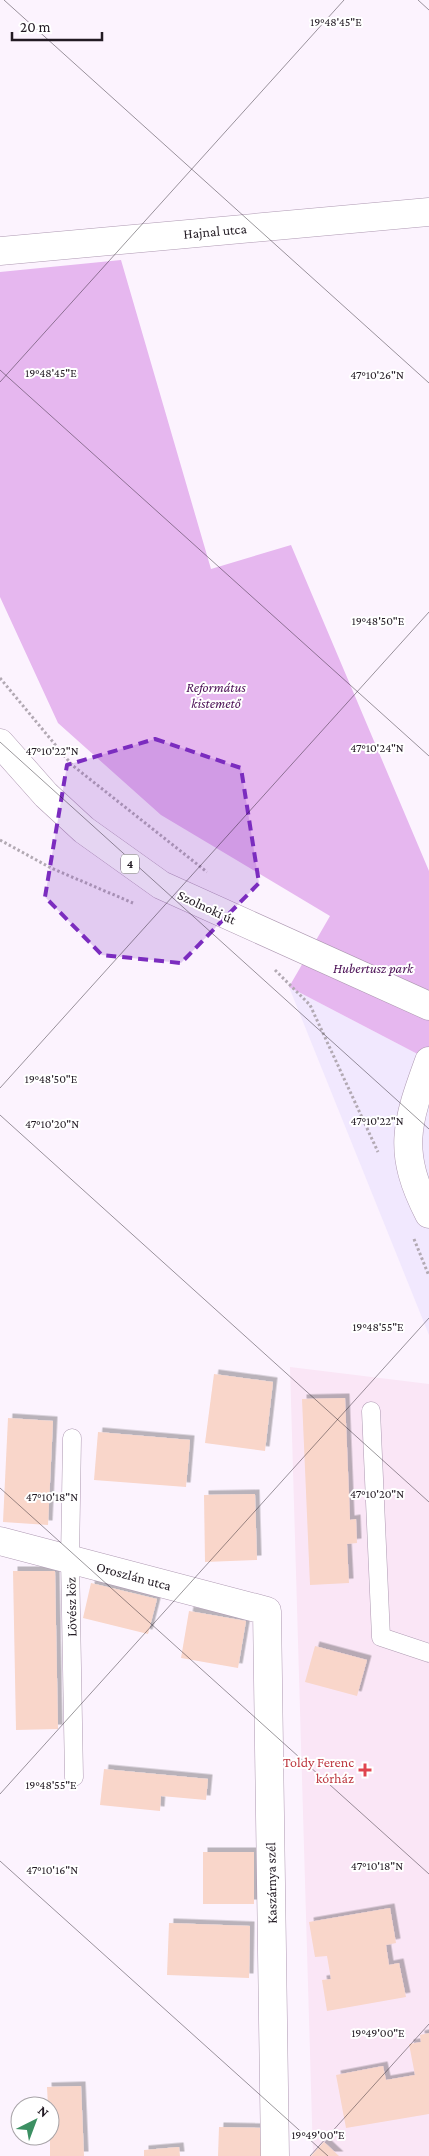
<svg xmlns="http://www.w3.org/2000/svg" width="429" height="2156" viewBox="0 0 429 2156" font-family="'Crimson Pro',serif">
	<defs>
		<filter id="shadow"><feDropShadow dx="4.5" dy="-4.5" stdDeviation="0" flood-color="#0004"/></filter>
	</defs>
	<rect width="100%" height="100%" fill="#fcf3fe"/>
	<polygon fill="#f1e8fe" points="289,987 429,1060 429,1335"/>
	<polygon fill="#fae6f6" points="290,1367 429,1384 429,2156 313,2156"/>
	<polygon fill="#e6b7ef" points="121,260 211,569 291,545 429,871 429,1060 289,987 330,916 161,815 58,723 0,597 0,272"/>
	<g fill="#f9d6ca" filter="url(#shadow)">
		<polygon points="214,1374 273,1382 265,1451 205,1443"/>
		<polygon points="345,1398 350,1520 356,1519 357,1543 347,1544 349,1583 310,1585 302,1399"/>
		<polygon points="8,1418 53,1421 48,1525 3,1522"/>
		<polygon points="98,1432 190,1440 186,1487 94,1480"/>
		<polygon points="255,1494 257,1560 205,1562 204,1495"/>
		<polygon points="13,1571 55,1571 58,1729 16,1730"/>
		<polygon points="91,1583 157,1599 148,1634 83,1618"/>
		<polygon points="189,1611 246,1621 238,1668 181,1658"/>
		<polygon points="315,1646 367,1660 357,1696 305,1682"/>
		<polygon points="104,1769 208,1779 206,1800 161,1796 160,1811 100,1805"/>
		<rect x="203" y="1852" width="51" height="52"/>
		<polygon points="390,1908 396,1943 386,1945 389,1965 399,1963 406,1997 327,2011 322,1980 331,1979 327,1956 315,1957 309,1922"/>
		<polygon points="169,1923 250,1926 249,1978 167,1975"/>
		<polygon points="429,2033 429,2114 346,2128 336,2075 383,2066 386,2080 415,2075 409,2044 421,2042 420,2035"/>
		<polygon points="81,2086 84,2156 50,2156 50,2106 48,2106 47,2087"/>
		<polygon points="219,2127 263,2128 262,2156 218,2156"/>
		<polygon points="324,2142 339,2156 311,2156"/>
		<polygon points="179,2147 180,2156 144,2156 144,2150"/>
	</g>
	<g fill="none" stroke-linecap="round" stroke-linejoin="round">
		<g stroke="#ae99b2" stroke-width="19">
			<g id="lane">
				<polyline points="371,1411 381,1637 429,1653"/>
				<polyline points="72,1438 70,1559 74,1777"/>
			</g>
		</g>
		<g stroke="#ae99b2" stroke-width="29">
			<g id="street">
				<polyline points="0,251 429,212"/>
				<polyline points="0,1541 267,1611 275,2156"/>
			</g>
		</g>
		<g stroke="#ae99b2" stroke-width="29">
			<path id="secondary" d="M429 1061C406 1124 397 1152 429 1214"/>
		</g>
		<g stroke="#ae99b2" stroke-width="29">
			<polyline id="primary" points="0,743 46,795 84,830 161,885 429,1006"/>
		</g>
		<g stroke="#b2a9b3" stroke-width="3" stroke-dasharray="2.5 2.5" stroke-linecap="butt">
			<polyline points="0,678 72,765 207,872"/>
			<polyline points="0,840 51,868 133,903"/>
			<polyline points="275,970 310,1005 378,1152"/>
			<polyline points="414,1239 429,1276"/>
		</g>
		<use href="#lane" stroke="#fff" stroke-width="18"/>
		<use href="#street" stroke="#fff" stroke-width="28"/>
		<use href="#secondary" stroke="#fff" stroke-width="28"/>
		<use href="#primary" stroke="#fff" stroke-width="28"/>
	</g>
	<path fill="#7b2cbf" fill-opacity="0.2" stroke="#7b2cbf" stroke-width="4" stroke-dasharray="10 6" stroke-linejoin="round" d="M155 739 241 768 259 883 181 963 102 955 45 897 67 765Z"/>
	<path fill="none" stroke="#221a23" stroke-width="1" stroke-opacity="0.45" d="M4 0 429 383M418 0 429 10M0 370 429 756M0 382 344 0M0 742 429 1129M0 1088 429 612M0 1115 429 1502M0 1488 429 1874M0 1794 429 1318M0 1861 328 2156M310 2156 429 2024"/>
	<path fill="#e0444e" stroke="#fff" stroke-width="2" d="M362.5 1762.5h5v5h5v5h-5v5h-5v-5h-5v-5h5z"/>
	<g text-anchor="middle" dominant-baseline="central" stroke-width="4" stroke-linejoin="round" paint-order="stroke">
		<rect fill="#fff" stroke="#645f65" stroke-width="1" x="121" y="854.5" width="18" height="19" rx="4"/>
		<g font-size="12" font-weight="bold" fill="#221a23">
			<text x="130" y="864">4</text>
		</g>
		<g font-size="14" fill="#221a23" stroke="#fff">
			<text transform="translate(215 231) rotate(-5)">Hajnal utca</text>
			<text transform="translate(207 907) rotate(25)">Szolnoki út</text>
			<text transform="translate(134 1576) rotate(15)">Oroszlán utca</text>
			<text transform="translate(71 1607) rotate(-91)">Lövész köz</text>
			<text transform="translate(271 1883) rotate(-91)">Kaszárnya szél</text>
		</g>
		<g font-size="14" font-style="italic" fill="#4b1055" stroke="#fff">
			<text x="216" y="687">Református<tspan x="216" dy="16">kistemető</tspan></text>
			<text x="373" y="968">Hubertusz park</text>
		</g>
		<g font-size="14" fill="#be3a42" stroke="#fff" text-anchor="end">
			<text x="354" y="1762">Toldy Ferenc<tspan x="354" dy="16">kórház</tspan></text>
		</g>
	</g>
	<g font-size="12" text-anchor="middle" fill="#221a23" stroke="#fff" stroke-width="4" stroke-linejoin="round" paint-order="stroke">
		<text x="336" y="26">19°48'45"E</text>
		<text x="51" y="377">19°48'45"E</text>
		<text x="377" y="379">47°10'26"N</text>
		<text x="378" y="625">19°48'50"E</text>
		<text x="377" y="752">47°10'24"N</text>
		<text x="52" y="755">47°10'22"N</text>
		<text x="51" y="1083">19°48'50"E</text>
		<text x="377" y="1125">47°10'22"N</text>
		<text x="52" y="1128">47°10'20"N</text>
		<text x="378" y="1331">19°48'55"E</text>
		<text x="377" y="1498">47°10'20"N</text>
		<text x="52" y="1501">47°10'18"N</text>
		<text x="51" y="1789">19°48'55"E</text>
		<text x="377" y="1870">47°10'18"N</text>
		<text x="52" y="1874">47°10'16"N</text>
		<text x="378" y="2037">19°49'00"E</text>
		<text x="318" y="2139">19°49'00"E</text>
	</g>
	<g transform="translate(35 2121) rotate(42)"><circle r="24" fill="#ffffff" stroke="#a7a3a7"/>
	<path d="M0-4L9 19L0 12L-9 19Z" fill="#3c9063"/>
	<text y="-8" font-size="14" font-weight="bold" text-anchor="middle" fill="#221a23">N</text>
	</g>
	<path d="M12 32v8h90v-8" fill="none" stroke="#221a23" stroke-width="2.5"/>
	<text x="20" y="32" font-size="15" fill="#221a23" stroke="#ffffff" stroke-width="4" paint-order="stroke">20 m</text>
</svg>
